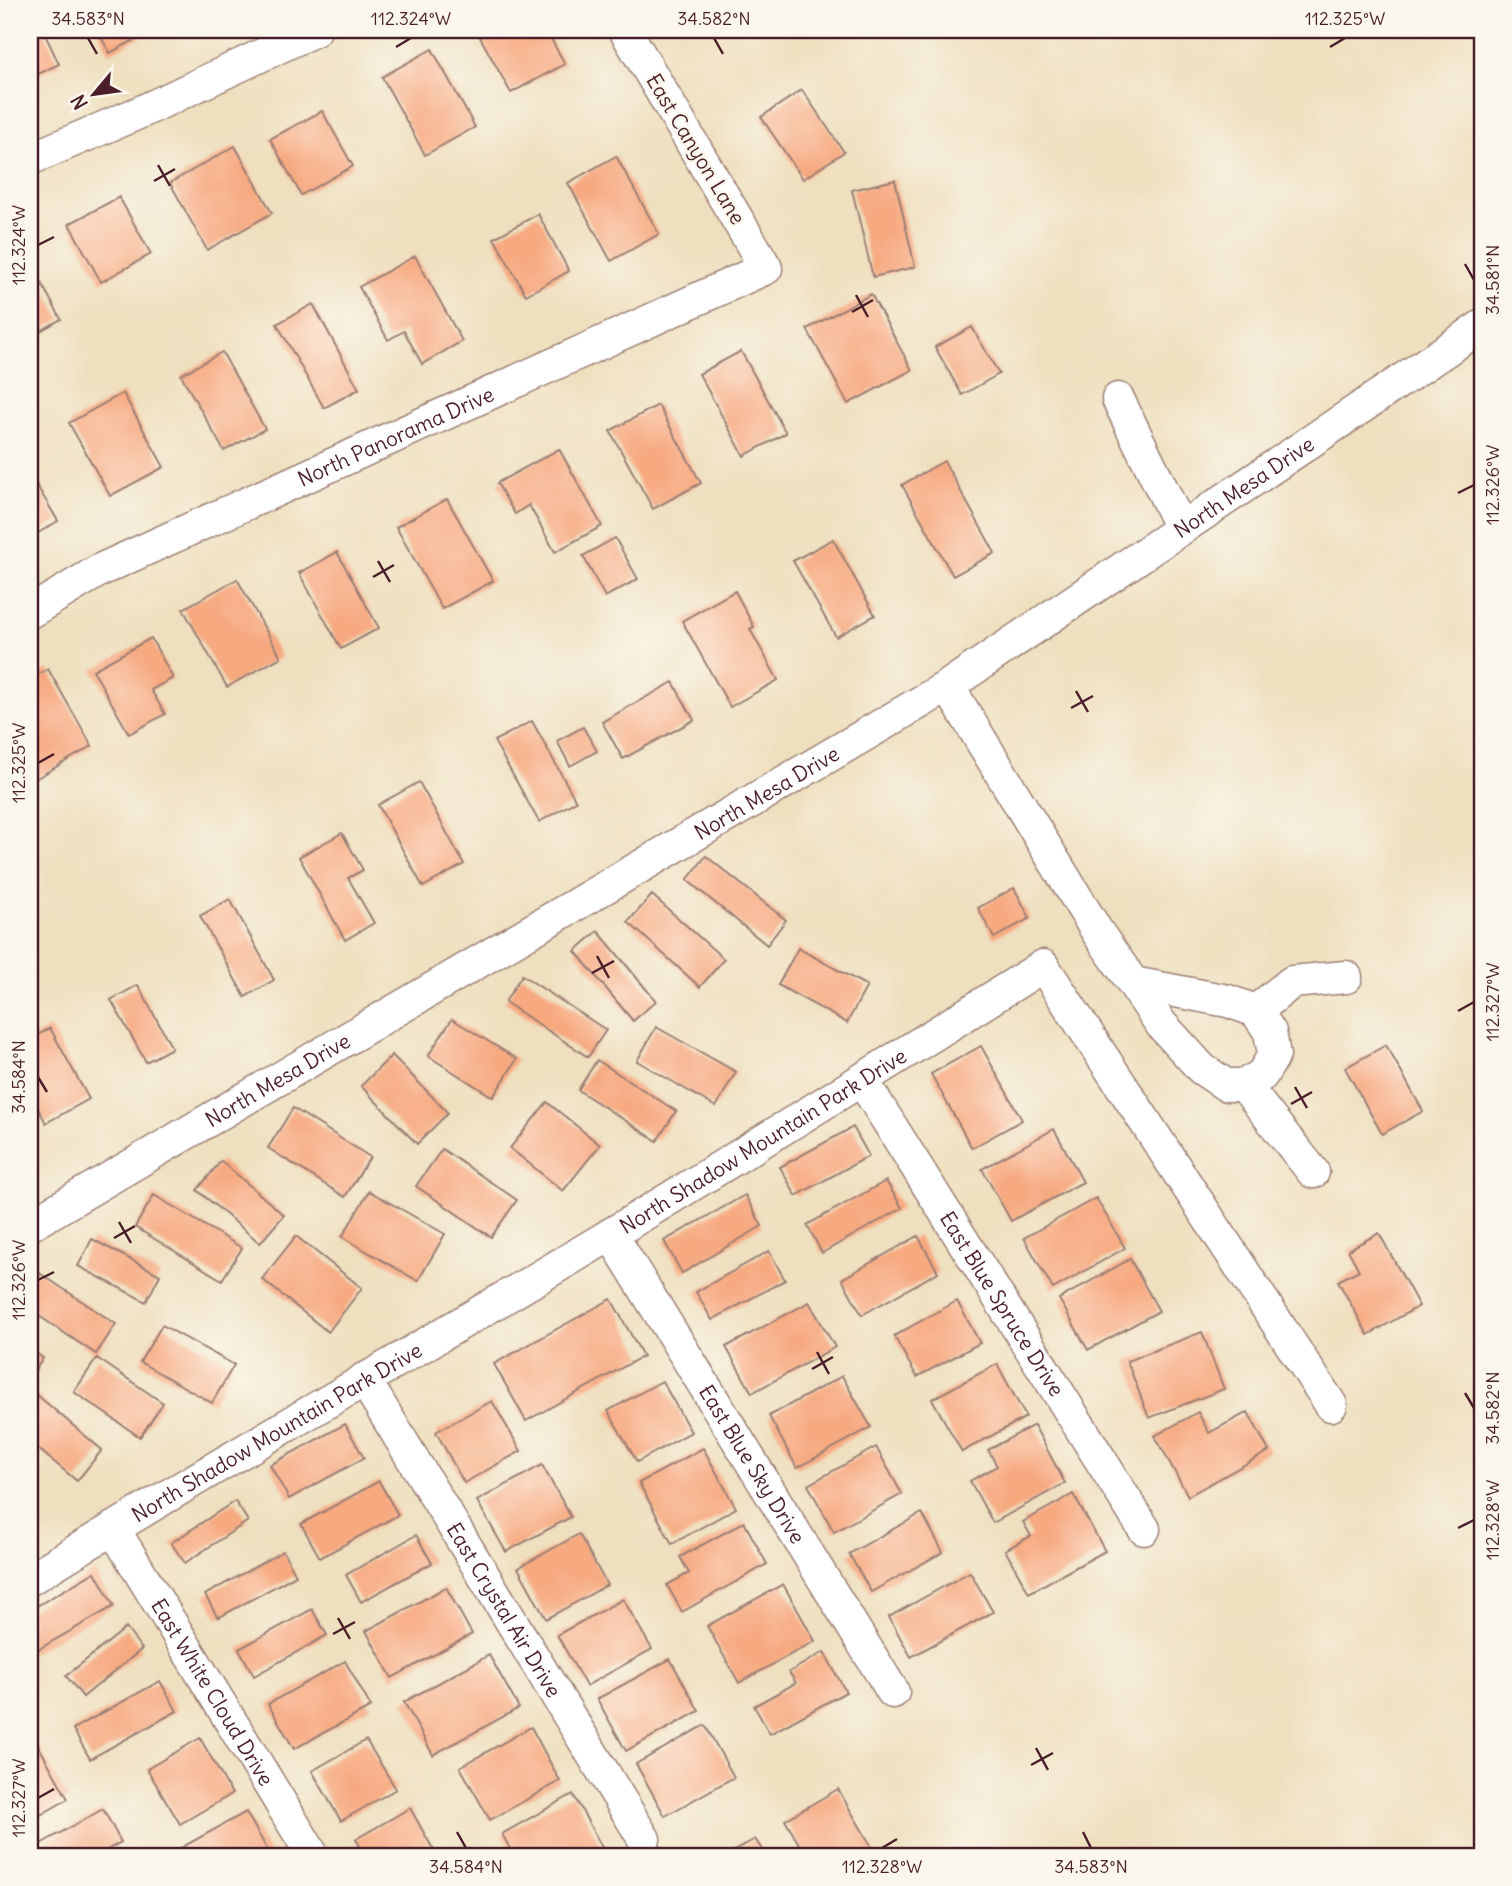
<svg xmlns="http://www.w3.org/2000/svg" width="1512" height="1886" viewBox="0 0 1512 1886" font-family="Delius,sans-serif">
	<rect width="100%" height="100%" fill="#fbf7ec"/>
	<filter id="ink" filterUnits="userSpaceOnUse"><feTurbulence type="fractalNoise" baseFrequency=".0143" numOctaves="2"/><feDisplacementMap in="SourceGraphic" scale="14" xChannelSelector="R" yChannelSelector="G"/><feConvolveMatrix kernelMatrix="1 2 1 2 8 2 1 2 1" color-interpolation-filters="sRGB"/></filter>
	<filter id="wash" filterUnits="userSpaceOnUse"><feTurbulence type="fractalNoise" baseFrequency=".00686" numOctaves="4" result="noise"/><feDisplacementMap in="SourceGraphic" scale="28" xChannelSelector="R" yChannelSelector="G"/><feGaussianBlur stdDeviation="1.57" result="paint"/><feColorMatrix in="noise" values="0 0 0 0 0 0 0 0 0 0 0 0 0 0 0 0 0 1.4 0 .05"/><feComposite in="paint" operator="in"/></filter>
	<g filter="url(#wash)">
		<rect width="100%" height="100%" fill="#eedfbe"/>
		<g id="blocks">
			<g fill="#f7a980">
				<polygon points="30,30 43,30 59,64 30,78"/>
				<polygon points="97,30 153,30 110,53"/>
				<polygon points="476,30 546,30 565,64 511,93"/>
				<polygon points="432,49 475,127 425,155 382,77"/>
				<polygon points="802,90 844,152 803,179 761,117"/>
				<polygon points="322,111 353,166 301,195 270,139"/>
				<polygon points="235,146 272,213 207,250 170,183"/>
				<polygon points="616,156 659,234 611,261 568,183"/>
				<polygon points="895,180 915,267 873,277 852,190"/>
				<polygon points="119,197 151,254 101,282 69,224"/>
				<polygon points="538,214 569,271 526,295 494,238"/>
				<polygon points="415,256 462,341 422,364 404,331 388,340 359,287"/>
				<polygon points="30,262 61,319 30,337"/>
				<polygon points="871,294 912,370 848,404 807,329"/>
				<polygon points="313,304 359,389 324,408 277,324"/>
				<polygon points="972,327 999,374 962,395 935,347"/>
				<polygon points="741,351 786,433 744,456 699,374"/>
				<polygon points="222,352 265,429 224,451 181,375"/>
				<polygon points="123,393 164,467 110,496 69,423"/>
				<polygon points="658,405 701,483 653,509 610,431"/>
				<polygon points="559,449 602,526 555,552 529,505 515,514 497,483"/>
				<polygon points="944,461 995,553 953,576 902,485"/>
				<polygon points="30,474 58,521 30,538"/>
				<polygon points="447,499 493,581 442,609 396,527"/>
				<polygon points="615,538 638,579 605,597 583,556"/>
				<polygon points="833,539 875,615 836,637 793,561"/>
				<polygon points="337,552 379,628 341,649 299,573"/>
				<polygon points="237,579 281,657 227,687 183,609"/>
				<polygon points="735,591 754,627 750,629 778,680 730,707 682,621"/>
				<polygon points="151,638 173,678 151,690 165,714 129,734 93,670"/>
				<polygon points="48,669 92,746 30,782 30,679"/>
				<polygon points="673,682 694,720 623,759 602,722"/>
				<polygon points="532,721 576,801 539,822 494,741"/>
				<polygon points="583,727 597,751 570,766 557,741"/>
				<polygon points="419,782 464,864 423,887 378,805"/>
				<polygon points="342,833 363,870 348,878 374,923 345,940 299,857"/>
				<polygon points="706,856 786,920 767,945 687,880"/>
				<polygon points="1014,888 1030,918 994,938 978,908"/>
				<polygon points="652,895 724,959 700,987 628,922"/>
				<polygon points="230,899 274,980 245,997 200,916"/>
				<polygon points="598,931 656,1001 633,1021 575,951"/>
				<polygon points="798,948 867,986 847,1023 778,985"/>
				<polygon points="522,975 606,1030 588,1057 505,1002"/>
				<polygon points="138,985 172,1048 146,1062 111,1000"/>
				<polygon points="452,1019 517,1059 493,1097 428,1056"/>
				<polygon points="656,1027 736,1072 716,1107 637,1061"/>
				<polygon points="50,1028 89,1099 46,1123 30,1094 30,1039"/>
				<polygon points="1386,1045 1423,1111 1382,1134 1345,1068"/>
				<polygon points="981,1046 1022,1120 972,1148 931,1074"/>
				<polygon points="392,1055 448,1113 417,1144 361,1086"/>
				<polygon points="597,1060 676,1111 657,1141 578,1090"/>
				<polygon points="547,1102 600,1145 563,1191 510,1148"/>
				<polygon points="293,1108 370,1157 345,1197 268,1148"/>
				<polygon points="853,1127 869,1156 796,1196 780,1167"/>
				<polygon points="1054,1129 1083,1182 1011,1221 982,1169"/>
				<polygon points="442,1149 517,1200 491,1237 416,1186"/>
				<polygon points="221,1161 284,1215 260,1243 197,1190"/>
				<polygon points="886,1181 902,1208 822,1253 807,1225"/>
				<polygon points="369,1191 445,1234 418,1281 342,1237"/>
				<polygon points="154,1195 242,1248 222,1280 135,1227"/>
				<polygon points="745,1195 762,1226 682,1273 664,1241"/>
				<polygon points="1096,1198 1125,1248 1053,1289 1024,1238"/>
				<polygon points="1379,1233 1419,1306 1368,1335 1338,1281 1359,1270 1348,1250"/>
				<polygon points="296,1236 362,1288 328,1332 262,1279"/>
				<polygon points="918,1236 938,1272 862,1315 842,1279"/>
				<polygon points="92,1239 160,1275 146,1302 78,1266"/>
				<polygon points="769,1251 785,1280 712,1320 696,1292"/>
				<polygon points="1130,1259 1159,1311 1088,1350 1059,1299"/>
				<polygon points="35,1270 116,1324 96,1354 30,1310 30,1279"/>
				<polygon points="611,1299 643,1356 526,1421 494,1364"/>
				<polygon points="957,1301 980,1343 917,1377 894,1336"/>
				<polygon points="809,1302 835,1347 752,1393 726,1347"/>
				<polygon points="162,1325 234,1365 212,1403 140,1362"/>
				<polygon points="1202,1332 1224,1389 1149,1418 1127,1361"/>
				<polygon points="30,1349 43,1358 30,1379"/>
				<polygon points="97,1358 163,1403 140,1437 74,1392"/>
				<polygon points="997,1364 1026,1417 962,1452 932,1399"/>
				<polygon points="842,1376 871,1427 797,1468 769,1416"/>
				<polygon points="662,1381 691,1432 637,1462 608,1411"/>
				<polygon points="37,1395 102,1450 77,1481 30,1442 30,1403"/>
				<polygon points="492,1401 521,1451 464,1483 436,1432"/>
				<polygon points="1198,1412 1209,1433 1248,1412 1269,1451 1188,1496 1155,1436"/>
				<polygon points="345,1424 364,1458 289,1499 270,1465"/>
				<polygon points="1034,1425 1065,1483 993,1523 970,1481 997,1466 988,1450"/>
				<polygon points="876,1447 902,1494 834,1532 808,1485"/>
				<polygon points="703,1448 736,1508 672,1544 639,1483"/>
				<polygon points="542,1465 571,1517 506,1552 477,1501"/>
				<polygon points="379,1481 398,1515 320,1558 301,1524"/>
				<polygon points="1073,1494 1105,1551 1029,1593 1005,1550 1031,1536 1023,1522"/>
				<polygon points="235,1501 248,1521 185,1563 171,1543"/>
				<polygon points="922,1513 943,1552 871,1592 849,1554"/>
				<polygon points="744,1522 767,1564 682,1612 667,1585 689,1573 680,1557"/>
				<polygon points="579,1534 607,1585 546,1619 518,1568"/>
				<polygon points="416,1535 432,1563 361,1602 346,1575"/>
				<polygon points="283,1551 296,1575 218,1618 205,1595"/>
				<polygon points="95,1572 114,1606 30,1654 30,1625 33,1623 30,1617 30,1610"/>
				<polygon points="970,1572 993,1612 911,1657 889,1617"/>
				<polygon points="783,1584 815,1641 739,1683 707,1626"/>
				<polygon points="446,1587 472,1634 392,1678 366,1631"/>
				<polygon points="623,1599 652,1649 586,1686 557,1635"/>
				<polygon points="312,1609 327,1635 254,1676 239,1649"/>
				<polygon points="126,1628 142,1649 83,1697 66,1676"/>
				<polygon points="824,1652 846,1692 770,1734 754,1706 796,1683 789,1672"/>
				<polygon points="489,1655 519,1708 433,1755 404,1702"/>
				<polygon points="670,1659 699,1711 626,1751 597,1699"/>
				<polygon points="345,1661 371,1707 294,1749 268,1704"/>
				<polygon points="160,1681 177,1711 90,1759 73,1729"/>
				<polygon points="705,1725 734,1777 665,1816 636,1764"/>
				<polygon points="531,1727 560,1781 490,1820 460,1767"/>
				<polygon points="200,1738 232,1794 180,1824 147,1769"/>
				<polygon points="366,1740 396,1789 341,1821 312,1771"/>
				<polygon points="38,1745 68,1799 30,1821 30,1750"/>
				<polygon points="838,1789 877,1856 806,1856 785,1820"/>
				<polygon points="573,1794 604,1851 594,1856 514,1856 502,1834"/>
				<polygon points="410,1808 437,1856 365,1856 356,1839"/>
				<polygon points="103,1809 121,1842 96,1856 32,1856 30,1850"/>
				<polygon points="246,1812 271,1856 180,1856 177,1850"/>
				<polygon points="755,1839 766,1856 725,1856"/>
			</g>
		</g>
	</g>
	<g filter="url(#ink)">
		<use href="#blocks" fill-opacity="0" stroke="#9c7f74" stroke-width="2"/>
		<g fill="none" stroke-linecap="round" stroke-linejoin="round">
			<g stroke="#9c7f74" stroke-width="35">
				<g id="minor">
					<polyline points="30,159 143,111 315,30"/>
					<polyline points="1118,399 1181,528"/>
					<path id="s1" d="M30 612 100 570 766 268 625 30"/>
					<polyline points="948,686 1098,933 1133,983 1161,1024 1202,1069 1226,1085 1244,1085 1262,1075 1274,1055 1270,1032 1256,1011 1228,1001 1133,983"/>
					<polyline points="1256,1011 1292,982 1346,977"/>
					<path id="s2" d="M862 1080 1144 1529"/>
					<polyline points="1244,1085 1313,1172"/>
					<path id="s3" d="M30 1225 948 686 1482 326"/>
					<path id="s4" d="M611 1234 893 1692"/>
					<path id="s5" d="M364 1379 644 1839"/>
					<path id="s6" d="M113 1528 313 1856"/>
					<path id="s7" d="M30 1579C222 1461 419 1350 613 1233 758 1145 900 1056 1043 966L1331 1405"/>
				</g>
			</g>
			<use href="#minor" stroke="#fff" stroke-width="32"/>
		</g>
	</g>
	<path fill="none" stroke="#4a1f2b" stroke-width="2.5" d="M88 38 97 54M714 38 723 54M396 47 411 38M1330 47 1345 38M158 165 170 186M154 181 175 169M38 245 54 237M1465 264 1474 280M856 295 868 317M852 312 873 300M1458 493 1474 485M378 561 390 582M373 577 394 565M1076 691 1088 712M1071 708 1093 696M38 763 54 754M597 956 609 978M592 973 614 961M1458 1011 1474 1002M38 1077 47 1092M1295 1087 1307 1108M1291 1104 1312 1092M119 1222 131 1243M114 1238 135 1226M38 1280 54 1272M817 1352 829 1374M812 1369 833 1357M1465 1393 1474 1408M1458 1528 1474 1520M338 1618 350 1639M333 1634 355 1622M1036 1748 1048 1770M1031 1765 1053 1753M38 1798 54 1789M457 1832 466 1848M1083 1832 1091 1848M882 1848 897 1839"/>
	<g text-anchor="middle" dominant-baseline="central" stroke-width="5" stroke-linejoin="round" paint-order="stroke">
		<g font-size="21" fill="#4a1f2b" stroke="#fbf7ec">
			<text transform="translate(696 149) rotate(59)">East Canyon Lane</text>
			<text stroke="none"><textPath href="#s1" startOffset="406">North Panorama Drive</textPath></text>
			<text stroke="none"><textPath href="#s3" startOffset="1421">North Mesa Drive</textPath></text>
			<text stroke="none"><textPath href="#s3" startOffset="854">North Mesa Drive</textPath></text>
			<text stroke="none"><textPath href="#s3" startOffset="287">North Mesa Drive</textPath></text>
			<text stroke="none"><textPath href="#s7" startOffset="854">North Shadow Mountain Park Drive</textPath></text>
			<text stroke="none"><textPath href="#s2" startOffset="264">East Blue Spruce Drive</textPath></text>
			<text stroke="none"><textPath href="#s7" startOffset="287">North Shadow Mountain Park Drive</textPath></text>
			<text stroke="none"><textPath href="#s4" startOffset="270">East Blue Sky Drive</textPath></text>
			<text stroke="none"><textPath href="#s5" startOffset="270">East Crystal Air Drive</textPath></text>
			<text stroke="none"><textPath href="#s6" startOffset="192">East White Cloud Drive</textPath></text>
		</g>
	</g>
	<rect width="1512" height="1886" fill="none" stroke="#fbf7ec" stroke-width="77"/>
	<g transform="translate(94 94) rotate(241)" stroke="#fbf7ec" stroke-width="5" paint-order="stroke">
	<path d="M0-5L12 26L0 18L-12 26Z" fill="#4a1f2b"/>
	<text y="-10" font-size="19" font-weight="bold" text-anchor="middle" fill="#4a1f2b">N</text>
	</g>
	<rect x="38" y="38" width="1436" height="1810" fill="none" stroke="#4a1f2b" stroke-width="2.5"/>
	<g font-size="18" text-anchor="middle" fill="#4a1f2b">
		<text x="88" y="25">34.583°N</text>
		<text x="411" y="25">112.324°W</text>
		<text x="714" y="25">34.582°N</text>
		<text x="1345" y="25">112.325°W</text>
		<text transform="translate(19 245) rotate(-90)" y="6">112.324°W</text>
		<text transform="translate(1493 280) rotate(-90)" y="6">34.581°N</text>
		<text transform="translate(1493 485) rotate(-90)" y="6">112.326°W</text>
		<text transform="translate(19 763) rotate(-90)" y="6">112.325°W</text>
		<text transform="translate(1493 1002) rotate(-90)" y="6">112.327°W</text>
		<text transform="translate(19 1077) rotate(-90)" y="6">34.584°N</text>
		<text transform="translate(19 1280) rotate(-90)" y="6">112.326°W</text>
		<text transform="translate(1493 1408) rotate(-90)" y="6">34.582°N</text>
		<text transform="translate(1493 1520) rotate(-90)" y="6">112.328°W</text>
		<text transform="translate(19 1798) rotate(-90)" y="6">112.327°W</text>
		<text x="466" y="1873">34.584°N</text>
		<text x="882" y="1873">112.328°W</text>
		<text x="1091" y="1873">34.583°N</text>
	</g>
</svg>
